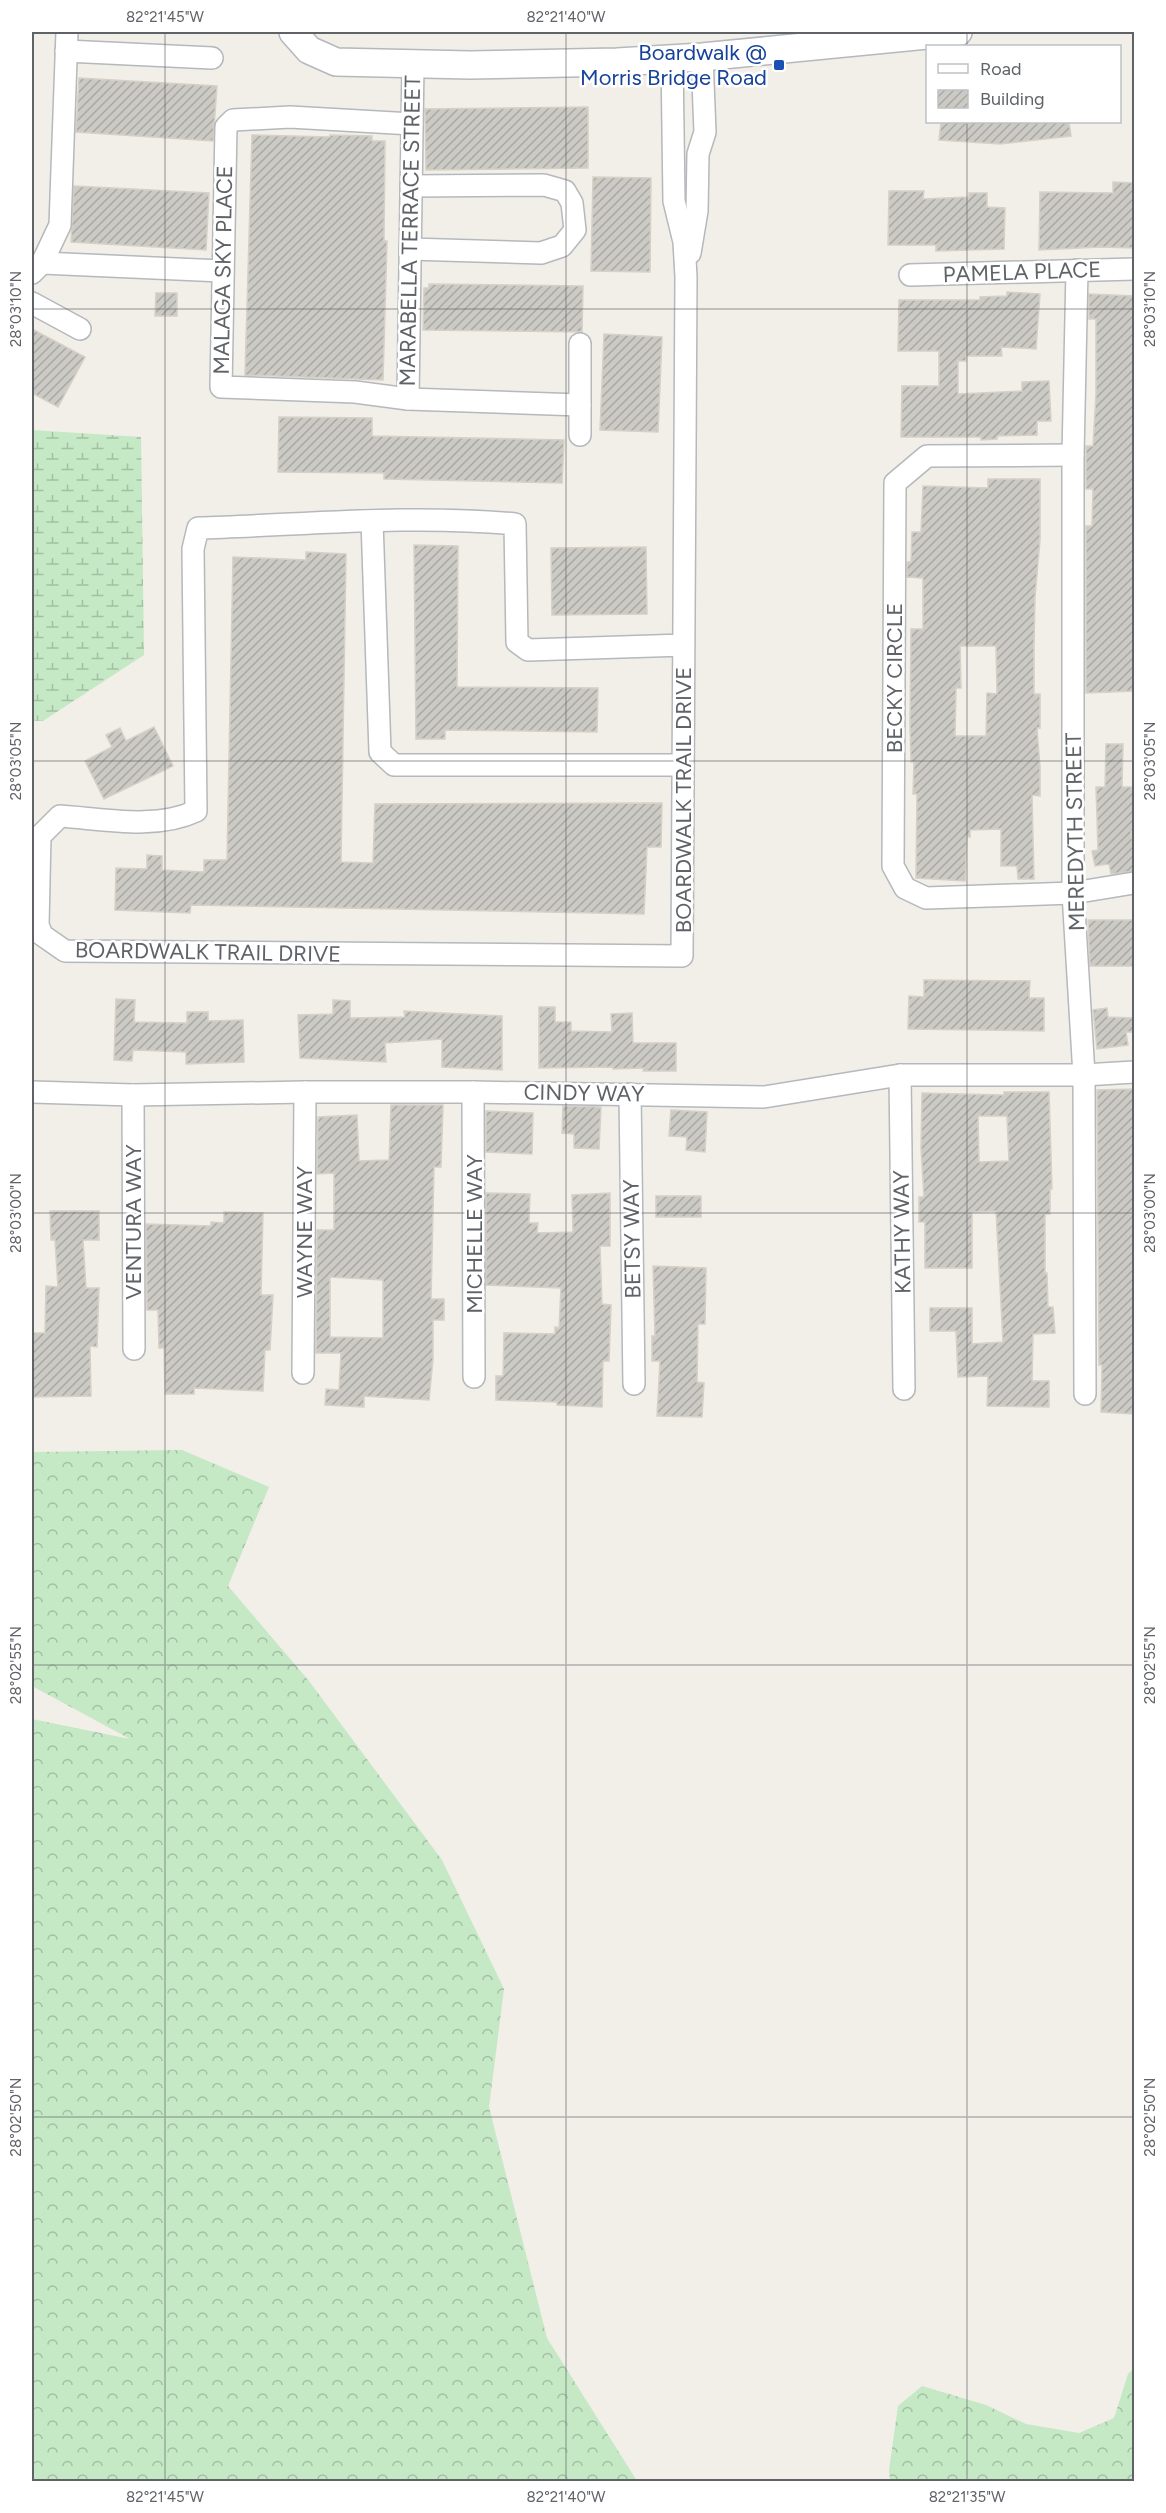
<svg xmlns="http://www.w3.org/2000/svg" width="1166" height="2513" viewBox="0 0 1166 2513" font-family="Figtree,sans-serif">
	<defs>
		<pattern id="forest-crowns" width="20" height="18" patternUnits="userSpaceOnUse" patternTransform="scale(1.5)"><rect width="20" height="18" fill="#c5e8c5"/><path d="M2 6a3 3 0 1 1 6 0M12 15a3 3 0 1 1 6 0" fill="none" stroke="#a3c0a4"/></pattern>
		<pattern id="wetland-marsh" width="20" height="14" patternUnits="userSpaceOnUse" patternTransform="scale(1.5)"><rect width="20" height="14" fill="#c5e8c5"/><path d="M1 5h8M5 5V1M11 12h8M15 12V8" fill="none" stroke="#a3c0a4"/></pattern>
		<pattern id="building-hatch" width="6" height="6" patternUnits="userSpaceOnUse" patternTransform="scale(1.5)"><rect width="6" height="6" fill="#cccac5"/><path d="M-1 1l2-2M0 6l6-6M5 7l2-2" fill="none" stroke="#a9a8a4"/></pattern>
	</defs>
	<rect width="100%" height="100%" fill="#f1efe8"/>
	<g fill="url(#forest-crowns)">
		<polygon points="182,1450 269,1487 228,1586 309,1681 442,1860 504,1989 489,2107 547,2338 637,2481 32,2481 32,1719 130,1739 32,1686 32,1452"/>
		<polygon points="1133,2369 1134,2481 890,2481 889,2470 898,2406 922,2386 986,2405 1026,2424 1079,2433 1114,2418 1128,2374"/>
	</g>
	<polygon fill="url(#wetland-marsh)" points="32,430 141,437 144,655 43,721 32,721"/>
	<g fill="url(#building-hatch)" stroke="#d6d1c6" stroke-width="1.5" fill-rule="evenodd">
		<polygon points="79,78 217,86 213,141 76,132"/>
		<polygon points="588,107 588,168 426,170 425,109"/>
		<polygon points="941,122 1069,122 1071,136 1000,144 939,140"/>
		<polygon points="252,135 330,137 330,135 372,136 372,141 385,141 384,241 387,241 383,380 245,375"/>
		<polygon points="593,177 651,178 650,272 591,271"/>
		<polygon points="1113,182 1134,183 1134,248 1101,247 1039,250 1040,192 1113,193"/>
		<polygon points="74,186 209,193 206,250 71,242"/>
		<polygon points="889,191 924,191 923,199 969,197 969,193 987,193 987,207 1005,208 1004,249 936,251 936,245 888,245"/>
		<polygon points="429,284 583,286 582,332 423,330 424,288 429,288"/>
		<polygon points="1007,292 1040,294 1036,349 1001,347 1002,356 966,356 966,361 958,361 958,394 1022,391 1022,382 1049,381 1051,421 1037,421 1037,435 997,436 997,439 981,440 981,437 901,437 902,386 939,386 939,351 898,351 899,300 980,300 980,297 1007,296"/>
		<polygon points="156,293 177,293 177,316 155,316"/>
		<polygon points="1089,294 1134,296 1134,691 1086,693 1086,526 1092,526 1093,489 1086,489 1086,446 1093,446 1096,394 1096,319 1089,319"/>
		<polygon points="32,329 85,357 58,407 32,393"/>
		<polygon points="604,334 662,337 658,432 600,430"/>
		<polygon points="279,417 372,418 372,436 564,440 562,483 384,479 384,473 278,472"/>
		<path d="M988 479H1040V540L1035 597 1034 646V694H1040V728H1037L1040 767V796L1032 795 1034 879H1018L1017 866H1001V829L970 830V837L967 836 965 881 916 878 917 794H913L914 762H911L910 724 911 629H923V578L907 577V562H911L912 532H921L923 486 988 488ZM960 646H996L997 694 987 693 986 736H955L956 688H961Z"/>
		<polygon points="414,545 458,546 457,687 598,688 597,732 445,730 445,739 416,739"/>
		<polygon points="646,547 647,614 552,615 551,548"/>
		<polygon points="306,552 346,554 341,862 373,863 375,804 662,803 661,847 647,847 644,914 191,905 190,913 115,910 116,868 147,869 147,855 162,856 162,870 204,872 204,860 227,860 233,557 306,560"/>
		<polygon points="154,727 173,766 104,799 85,761 112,747 106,735 120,728 126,741"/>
		<polygon points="1106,744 1123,744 1122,787 1134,787 1134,831 1131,831 1134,850 1134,871 1111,874 1109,864 1095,866 1092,851 1098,850 1096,787 1105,787"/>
		<polygon points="1088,920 1134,920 1134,966 1090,966"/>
		<polygon points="924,980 1030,981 1029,998 1044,998 1044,1031 908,1029 909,996 924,997"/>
		<polygon points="116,999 135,1000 134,1022 187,1023 187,1012 208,1012 208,1021 243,1020 244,1062 186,1064 186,1052 133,1050 132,1061 114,1060"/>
		<polygon points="333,1000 350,1001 350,1018 405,1017 404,1011 502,1016 502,1070 442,1067 442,1039 385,1043 386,1062 300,1058 298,1015 333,1014"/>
		<polygon points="539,1007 555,1007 555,1022 571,1022 571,1031 612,1032 611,1014 632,1013 633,1043 676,1043 676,1071 643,1071 644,1068 613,1069 613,1067 539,1068"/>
		<polygon points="1107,1008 1108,1017 1134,1018 1134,1032 1126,1032 1128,1045 1097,1049 1093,1010"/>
		<polygon points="1134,1089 1134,1414 1101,1412 1102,1365 1099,1365 1097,1090"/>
		<path d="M1004 1092H1049L1052 1189H1050V1214H1045V1273H1047L1048 1307H1053L1055 1333 1033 1334 1032 1381H1049V1407L987 1406 988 1376 958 1377 956 1331H930V1308H972V1344L1003 1342 996 1211 972 1212V1268H925V1222H919V1197H924L921 1148 922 1093 1004 1095ZM978 1116H1007L1009 1161 979 1162Z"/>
		<path d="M391 1105H443L441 1167H434L431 1299H444V1320H433V1359L429 1400 364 1396V1407L325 1405 326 1389 339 1390 341 1353H316L317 1230H334V1173L317 1174 318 1117 357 1115 359 1161 389 1160ZM330 1277 383 1280V1338L330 1337Z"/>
		<polygon points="563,1106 601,1107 599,1149 574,1148 574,1134 562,1133"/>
		<polygon points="671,1110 707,1112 705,1152 686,1150 687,1137 669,1136"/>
		<polygon points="486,1111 533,1113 532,1154 486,1152"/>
		<polygon points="486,1193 530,1194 529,1223 538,1223 537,1233 573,1232 572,1195 610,1193 610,1246 600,1246 602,1304 611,1305 609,1361 603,1361 602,1407 557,1405 557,1402 496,1400 496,1376 503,1376 504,1333 555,1334 555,1327 559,1328 561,1288 486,1285"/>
		<rect x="656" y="1196" width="45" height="21"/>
		<polygon points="50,1211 99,1211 99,1240 83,1240 86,1288 99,1288 97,1347 90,1346 91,1396 32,1397 32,1333 45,1333 46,1286 58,1287 55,1240 51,1240"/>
		<polygon points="224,1212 263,1213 261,1295 273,1295 270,1350 265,1350 263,1391 194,1388 194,1394 165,1394 164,1348 159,1348 158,1310 147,1310 146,1224 211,1226 211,1222 224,1223"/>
		<polygon points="653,1266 706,1268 705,1324 698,1324 697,1382 704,1383 702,1417 657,1416 660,1361 652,1361 652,1336 655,1336"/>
	</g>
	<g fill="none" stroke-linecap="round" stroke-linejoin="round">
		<g stroke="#b5b8bc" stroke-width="24">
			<g id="minor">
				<polyline points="66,51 212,58"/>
				<path d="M672 59 674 201 684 242 686 277 682 956 65 951 42 935 38 925 40 836 60 816C104 819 156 830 196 811L193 549 198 528C303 525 410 514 515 524L517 642 528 650 684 645"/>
				<polyline points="412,124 290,117 233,120 226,127 221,387 355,392 408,399 580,405"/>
				<polyline points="410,249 541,253 562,246 575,230 572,203 565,191 544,185 411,186"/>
				<polyline points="690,253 697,211 698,154 705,132 702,57"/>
				<polyline points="42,263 222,271"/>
				<polyline points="1077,270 1073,455 1073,893 1084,1075 1085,1394"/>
				<polyline points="32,273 42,263 60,225 67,32"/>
				<polyline points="910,275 1134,269"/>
				<polyline points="32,303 80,329"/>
				<polyline points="408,399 413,64"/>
				<polyline points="580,435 580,344"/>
				<polyline points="1073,455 927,456 895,483 893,866 905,888 926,898 1073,893 1134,883"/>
				<polyline points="372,521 380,752 394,765 683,765"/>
				<polyline points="900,1075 904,1389"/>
				<polyline points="32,1092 133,1095 305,1092 473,1092 764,1097 900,1075 1084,1075 1134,1072"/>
				<polyline points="473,1092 474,1377"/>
				<polyline points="630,1094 634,1384"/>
				<polyline points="133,1095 134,1349"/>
				<polyline points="303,1373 305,1092"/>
			</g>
		</g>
		<g stroke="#b5b8bc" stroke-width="30">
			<polyline id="tertiary" points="293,32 309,50 336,62 470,65 617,62 702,57 958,32"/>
		</g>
		<use href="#minor" stroke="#fff" stroke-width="21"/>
		<use href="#tertiary" stroke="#fff" stroke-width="27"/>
	</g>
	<path fill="none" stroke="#5f6368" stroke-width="1.5" stroke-opacity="0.45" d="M165 32V2482M566 32V2482M967 32V46M967 122V2482M32 309H1134M32 761H1134M32 1213H1134M32 1665H1134M32 2117H1134"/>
	<rect fill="#1a4fb4" stroke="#fff" stroke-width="2" x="773" y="59" width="12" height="12" rx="3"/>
	<g text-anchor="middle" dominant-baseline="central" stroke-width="5" stroke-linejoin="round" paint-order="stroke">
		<g font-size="22" fill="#164399" stroke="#fff" text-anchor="end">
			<text x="767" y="52">Boardwalk @<tspan x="767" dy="25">Morris Bridge Road</tspan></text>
		</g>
		<g font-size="22" fill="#5f6368" stroke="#fff">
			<text transform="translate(410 231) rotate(-89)">MARABELLA TERRACE STREET</text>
			<text transform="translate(223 270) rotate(-89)">MALAGA SKY PLACE</text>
			<text transform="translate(1022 272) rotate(-2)">PAMELA PLACE</text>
			<text transform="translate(894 678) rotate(-90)">BECKY CIRCLE</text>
			<text transform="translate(683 800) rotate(-90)">BOARDWALK TRAIL DRIVE</text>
			<text transform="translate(1075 832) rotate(-91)">MEREDYTH STREET</text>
			<text transform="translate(208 952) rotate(1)">BOARDWALK TRAIL DRIVE</text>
			<text transform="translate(584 1093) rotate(1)">CINDY WAY</text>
			<text transform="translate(133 1222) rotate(-90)">VENTURA WAY</text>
			<text transform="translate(304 1232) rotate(-90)">WAYNE WAY</text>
			<text transform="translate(902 1232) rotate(-91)">KATHY WAY</text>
			<text transform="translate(474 1234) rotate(-90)">MICHELLE WAY</text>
			<text transform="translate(632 1239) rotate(-91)">BETSY WAY</text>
		</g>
	</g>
	<rect width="1166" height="2513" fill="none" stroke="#ffffff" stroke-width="66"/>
	<rect x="926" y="45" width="195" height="78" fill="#ffffff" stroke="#bfc1c3" stroke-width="1.5"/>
	<rect x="938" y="64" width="30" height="9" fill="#ffffff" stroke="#bfc1c3" stroke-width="1.5"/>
	<text x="980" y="75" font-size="18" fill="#5f6368">Road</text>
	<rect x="938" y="90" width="30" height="18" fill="url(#building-hatch)" stroke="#bfc1c3" stroke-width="1.5"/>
	<text x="980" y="105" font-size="18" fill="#5f6368">Building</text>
	<rect x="33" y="33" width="1100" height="2447" fill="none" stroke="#5f6368" stroke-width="2"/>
	<g font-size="15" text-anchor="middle" fill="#5f6368">
		<text x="165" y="22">82°21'45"W</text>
		<text x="566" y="22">82°21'40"W</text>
		<text transform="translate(16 309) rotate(-90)" y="5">28°03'10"N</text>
		<text transform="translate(1150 309) rotate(-90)" y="5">28°03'10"N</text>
		<text transform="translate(16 761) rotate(-90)" y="5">28°03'05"N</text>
		<text transform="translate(1150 761) rotate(-90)" y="5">28°03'05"N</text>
		<text transform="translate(16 1213) rotate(-90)" y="5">28°03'00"N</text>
		<text transform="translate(1150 1213) rotate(-90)" y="5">28°03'00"N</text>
		<text transform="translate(16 1665) rotate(-90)" y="5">28°02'55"N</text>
		<text transform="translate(1150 1665) rotate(-90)" y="5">28°02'55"N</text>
		<text transform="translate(16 2117) rotate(-90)" y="5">28°02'50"N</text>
		<text transform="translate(1150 2117) rotate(-90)" y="5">28°02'50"N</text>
		<text x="165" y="2502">82°21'45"W</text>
		<text x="566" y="2502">82°21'40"W</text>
		<text x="967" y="2502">82°21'35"W</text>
	</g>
</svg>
